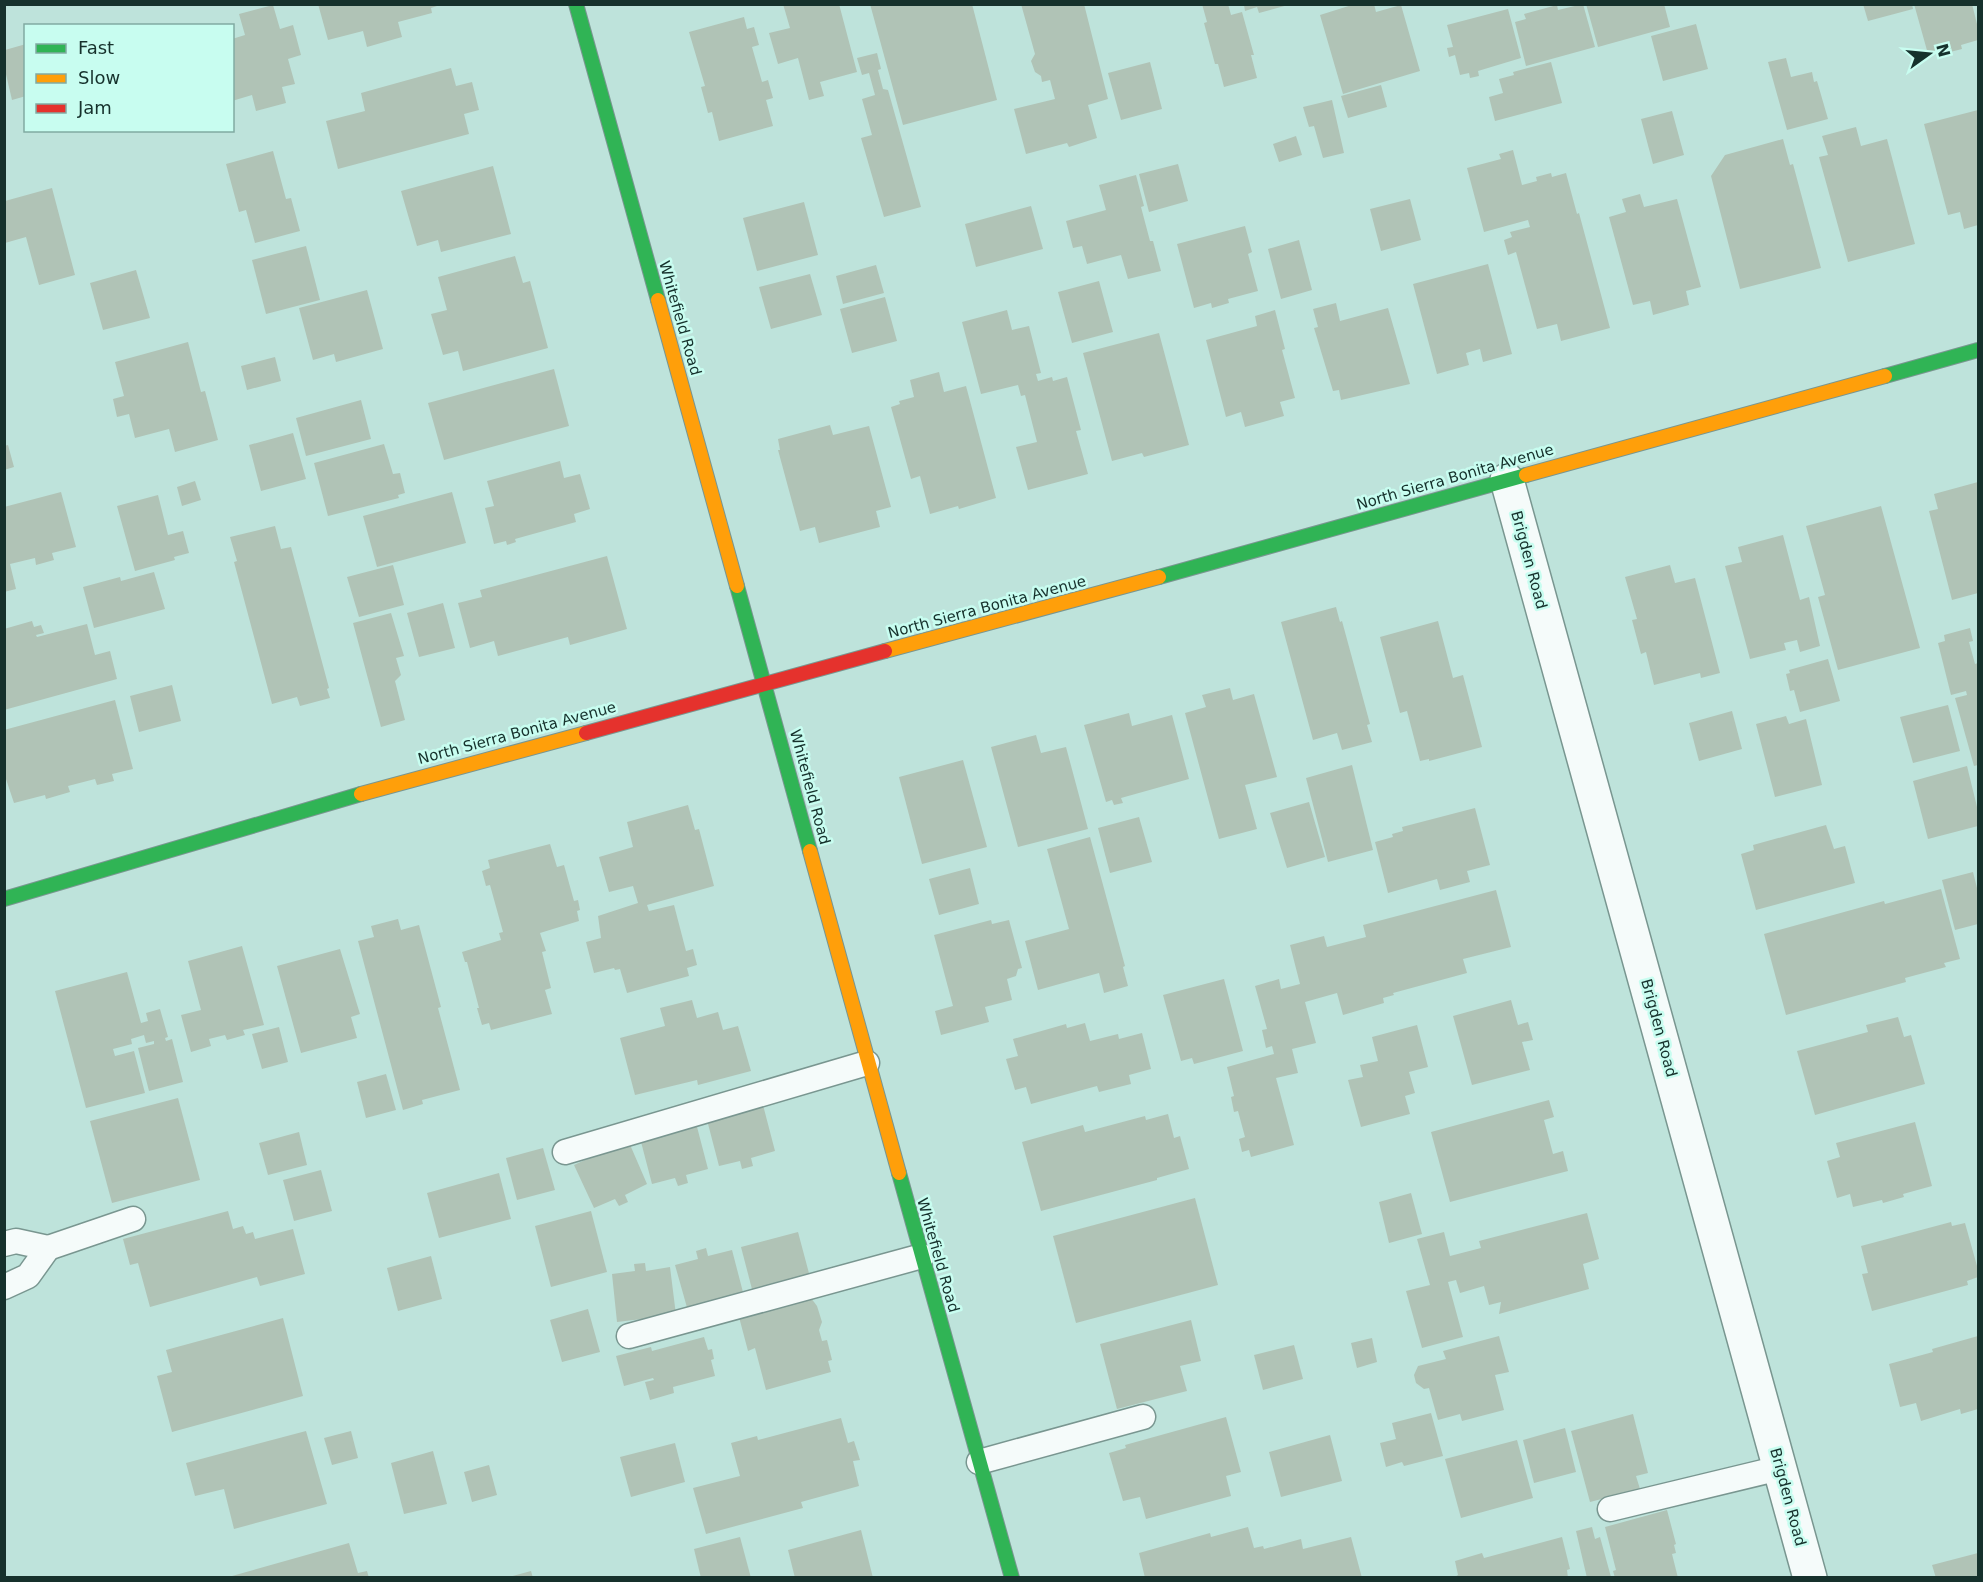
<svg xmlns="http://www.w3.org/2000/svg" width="1983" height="1582" viewBox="0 0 1983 1582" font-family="'DejaVu Sans',sans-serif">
	<rect width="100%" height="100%" fill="#bee3db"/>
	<g fill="#b0c3b6">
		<polygon points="318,4 439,4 440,5 431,8 432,13 398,22 402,37 367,47 363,31 328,40"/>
		<polygon points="783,4 839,4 857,72 820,82 824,96 809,100 798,58 778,64 769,33 790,28"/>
		<polygon points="870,4 972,4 997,100 903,125"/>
		<polygon points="1021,4 1084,4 1108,99 1088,105 1097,138 1069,147 1067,143 1026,154 1014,109 1055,99 1050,80 1042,82 1041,76 1035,72 1031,61 1035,54"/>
		<polygon points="1202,4 1228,4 1231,15 1242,12 1254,55 1251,55 1257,78 1224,87 1218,64 1215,64 1204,23 1207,22"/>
		<polygon points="1355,4 1374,4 1376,12 1401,5 1420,71 1343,94 1320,15"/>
		<polygon points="1583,4 1595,47 1526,66 1515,22 1526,19 1524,14 1557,5 1558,10"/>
		<polygon points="1586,4 1664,4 1670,27 1598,47"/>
		<polygon points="1863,4 1912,4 1913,9 1868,21"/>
		<polygon points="1914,4 1972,4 1978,28 1978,40 1961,45 1962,49 1950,52 1949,48 1928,54"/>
		<polygon points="273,5 280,29 293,25 301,55 288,59 295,84 282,87 286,103 256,111 252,95 232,101 232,39 245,35 239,14"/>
		<polygon points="1244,5 1288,5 1259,13 1257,7 1245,11"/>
		<polygon points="1508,9 1521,58 1478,71 1479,76 1470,78 1469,73 1460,75 1455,55 1449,57 1447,48 1453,47 1447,25"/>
		<polygon points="744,17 747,29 754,27 759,45 752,47 762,82 768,80 773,98 766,100 773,126 719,141 712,112 708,113 701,87 705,86 689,32"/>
		<polygon points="1696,24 1708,69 1663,81 1651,36"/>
		<polygon points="26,44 26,96 12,100 5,70 5,50"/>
		<polygon points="877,53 881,69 878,70 883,89 888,90 921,207 884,217 861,138 872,135 862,99 875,95 869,73 862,75 857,58"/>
		<polygon points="1786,58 1791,77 1812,72 1814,82 1817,81 1828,119 1787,130 1768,62"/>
		<polygon points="1150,62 1162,109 1121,120 1108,73"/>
		<polygon points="1551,62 1562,103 1495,121 1489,97 1503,93 1499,79 1514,75 1513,72"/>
		<polygon points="451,68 456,86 472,82 479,110 464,114 469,134 338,169 326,121 365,111 361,93"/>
		<polygon points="1381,85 1387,107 1348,118 1341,96"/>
		<polygon points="1332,100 1344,153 1323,158 1314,126 1309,127 1303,107"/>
		<polygon points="1978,110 1978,225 1964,229 1960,212 1948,215 1924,124"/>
		<polygon points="1672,111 1684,155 1653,164 1641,119"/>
		<polygon points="1856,127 1861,146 1887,139 1915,244 1848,262 1819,157 1828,155 1822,136"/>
		<polygon points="1296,136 1302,155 1279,162 1273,144"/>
		<polygon points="1783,139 1790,165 1793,164 1821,268 1740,289 1711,176 1725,155"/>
		<polygon points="1513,150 1522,185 1537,181 1536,177 1551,173 1552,177 1566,173 1577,214 1579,213 1610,328 1561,341 1557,324 1537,329 1516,252 1508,255 1504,240 1512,237 1510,232 1530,227 1528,220 1484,232 1467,168 1501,159 1499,154"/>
		<polygon points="273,151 286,199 291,198 300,231 255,243 246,210 239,212 226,164"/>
		<polygon points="1178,164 1188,201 1149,212 1139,174"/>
		<polygon points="493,166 511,234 441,252 438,240 417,246 401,191"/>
		<polygon points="1136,175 1144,206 1141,207 1150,241 1153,241 1161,271 1128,279 1121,255 1087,264 1082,246 1073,248 1066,221 1106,210 1099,185"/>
		<polygon points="52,188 75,275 39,285 26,237 5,243 5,201"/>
		<polygon points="1640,194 1644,207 1677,199 1701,287 1686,291 1689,305 1653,315 1650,301 1633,305 1609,217 1626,212 1622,199"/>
		<polygon points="1410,199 1421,240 1381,251 1370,209"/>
		<polygon points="804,202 818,255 757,271 743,218"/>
		<polygon points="1031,206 1043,249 976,267 965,224"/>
		<polygon points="1245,226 1252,252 1248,254 1258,291 1228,299 1229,303 1212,308 1211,303 1194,308 1177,244"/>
		<polygon points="1299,240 1312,290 1281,299 1268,249"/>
		<polygon points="306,246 320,300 266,314 252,260"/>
		<polygon points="515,256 523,283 530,281 548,348 463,371 458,351 443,355 431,314 447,310 438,277"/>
		<polygon points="1488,264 1512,354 1483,362 1480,349 1466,353 1469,365 1437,374 1413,284"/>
		<polygon points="876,265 884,293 843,304 836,276"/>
		<polygon points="136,270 150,318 103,330 90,283"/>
		<polygon points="810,274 822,315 771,329 759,287"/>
		<polygon points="1099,281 1113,332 1072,343 1058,292"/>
		<polygon points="367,290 383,349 336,362 334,354 313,360 299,308"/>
		<polygon points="885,297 897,341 852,353 840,309"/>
		<polygon points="1336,303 1340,321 1388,308 1410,384 1341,400 1339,390 1333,391 1314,328 1318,327 1313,309"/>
		<polygon points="1007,310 1012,330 1029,326 1041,373 1036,374 1038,381 1052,377 1053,381 1067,377 1081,430 1076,431 1088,474 1028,490 1016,447 1037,442 1025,395 1021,396 1018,385 981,394 962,322"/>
		<polygon points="1275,310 1285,349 1282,350 1295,398 1280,402 1284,416 1245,427 1241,412 1226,417 1206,340 1257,326 1255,316"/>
		<polygon points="1159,333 1189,445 1144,457 1142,453 1112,461 1083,353"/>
		<polygon points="188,342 201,392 205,391 218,440 175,452 169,429 135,438 129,414 117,417 113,399 124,396 115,362"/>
		<polygon points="275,357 281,381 247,390 241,366"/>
		<polygon points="554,369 569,426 444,460 428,403"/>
		<polygon points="939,372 944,392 966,386 996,498 959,509 958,506 930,514 920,476 911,479 891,407 900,404 899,401 914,397 910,380"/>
		<polygon points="361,400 371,439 306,456 296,418"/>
		<polygon points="830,425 833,435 869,426 891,507 876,511 880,527 819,543 815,527 800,531 778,450 780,450 778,439"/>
		<polygon points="293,433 306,479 261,491 249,445"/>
		<polygon points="384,444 393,474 400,473 405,493 398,495 399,498 328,516 314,463"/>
		<polygon points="8,445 14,467 4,470 4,446"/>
		<polygon points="560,461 564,478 580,474 590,509 574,514 576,522 515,539 516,542 507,545 506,541 494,544 485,508 494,506 487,481"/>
		<polygon points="195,481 201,500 182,506 177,487"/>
		<polygon points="1978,482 1978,593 1952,600 1929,511 1938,509 1934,494"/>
		<polygon points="61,492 76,547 52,553 54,560 36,565 35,558 10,564 16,589 4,592 4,507"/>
		<polygon points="452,492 466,543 377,567 363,516"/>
		<polygon points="158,495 168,535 183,531 189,553 174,557 175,560 135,571 117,506"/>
		<polygon points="1881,506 1920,648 1838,670 1818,597 1825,595 1806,526"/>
		<polygon points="275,526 281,549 291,547 329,688 327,689 330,698 300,706 297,697 272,704 234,562 237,561 230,537"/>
		<polygon points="1783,535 1800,600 1809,597 1820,646 1800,652 1797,640 1784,643 1786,650 1750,659 1725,566 1742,562 1738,547"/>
		<polygon points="607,556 627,629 570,645 568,637 498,656 494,641 470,648 458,603 482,597 480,590"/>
		<polygon points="393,565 404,605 359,617 347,577"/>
		<polygon points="1670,565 1675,583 1695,578 1720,673 1701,678 1700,673 1654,685 1646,652 1641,654 1632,620 1637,619 1625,577"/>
		<polygon points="154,572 165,609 94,628 83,587 120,577 121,581"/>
		<polygon points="443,603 455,648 419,657 407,613"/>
		<polygon points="1336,607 1340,622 1342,621 1370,724 1367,725 1372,742 1342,750 1337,733 1313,740 1281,622"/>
		<polygon points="391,613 404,656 396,658 401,675 395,681 405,720 381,727 353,623"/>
		<polygon points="32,621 34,627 41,625 44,633 36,635 37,637 87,624 95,655 110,651 117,679 4,710 4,629"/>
		<polygon points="1438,621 1453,678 1463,675 1482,747 1429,761 1429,759 1420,761 1407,711 1400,713 1380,637"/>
		<polygon points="1970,628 1973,641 1969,642 1975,664 1978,663 1978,765 1974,766 1955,698 1967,695 1966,691 1951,695 1938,643 1945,641 1944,635"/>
		<polygon points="1828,659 1840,701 1800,712 1794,690 1790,691 1786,674 1790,673 1789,670"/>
		<polygon points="172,685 181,721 139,732 130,696"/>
		<polygon points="1230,688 1233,700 1254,694 1277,777 1245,785 1257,829 1219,839 1185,713 1206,707 1202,695"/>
		<polygon points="115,700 133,769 112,774 114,781 97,785 95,779 68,786 70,792 46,799 45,795 14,803 4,773 4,730"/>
		<polygon points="1948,705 1960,751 1913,763 1900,717"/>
		<polygon points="1732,711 1742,749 1699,761 1689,723"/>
		<polygon points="1129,713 1132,726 1172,715 1189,779 1121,798 1123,803 1114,805 1112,800 1106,802 1084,725"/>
		<polygon points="1786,716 1789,724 1806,719 1822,785 1775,797 1756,724"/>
		<polygon points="1036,735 1041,753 1066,747 1088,829 1018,847 991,747"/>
		<polygon points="963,760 987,847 922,864 899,777"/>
		<polygon points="1352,765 1373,850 1328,862 1306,778"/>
		<polygon points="1967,766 1978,811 1978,826 1928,839 1913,781"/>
		<polygon points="1309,802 1325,857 1287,868 1270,813"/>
		<polygon points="688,805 695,830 699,829 714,886 647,905 649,911 674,905 686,951 693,949 697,965 687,968 689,976 627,993 620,969 615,970 614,968 594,973 586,942 601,938 598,916 638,903 633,886 609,892 599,857 633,847 627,822"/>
		<polygon points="1475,808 1490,865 1467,871 1470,882 1440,890 1437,879 1388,893 1375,842 1393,837 1392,834 1403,831 1402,827"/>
		<polygon points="1139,817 1152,862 1110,873 1098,828"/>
		<polygon points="1826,825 1834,849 1845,846 1855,883 1756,910 1741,854 1754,850 1753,845"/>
		<polygon points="1090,837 1125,966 1123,967 1128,986 1104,993 1099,973 1038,990 1025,941 1069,929 1047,849"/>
		<polygon points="550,844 557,867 564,865 574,901 578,900 580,910 577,911 579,921 540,933 546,951 542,952 551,988 545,990 552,1014 491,1030 489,1023 482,1025 477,1008 479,1008 467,962 465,962 462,952 501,940 499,933 503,932 490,885 486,886 482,871 490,868 488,860"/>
		<polygon points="970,868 979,904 939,915 929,879"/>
		<polygon points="1973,872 1978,892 1978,924 1955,930 1942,880"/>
		<polygon points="1941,889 1960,959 1944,963 1946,967 1905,978 1906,982 1786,1015 1764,934 1884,901 1885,904"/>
		<polygon points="1496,890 1511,947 1463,959 1467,973 1393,993 1394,995 1383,998 1384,1003 1343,1015 1337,993 1305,1002 1316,1043 1292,1049 1298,1073 1276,1078 1294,1145 1251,1157 1249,1150 1242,1152 1239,1139 1245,1137 1238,1111 1234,1112 1231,1097 1234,1096 1227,1067 1274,1054 1272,1046 1266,1048 1262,1030 1267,1029 1255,986 1279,979 1281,989 1300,984 1290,945 1324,936 1327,947 1366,937 1363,925"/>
		<polygon points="398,919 401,930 419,925 441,1007 438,1008 460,1090 422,1100 423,1104 403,1110 358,941 374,937 371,926"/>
		<polygon points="991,920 992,924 1009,920 1022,968 1018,969 1016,976 1007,979 1012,1000 985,1007 989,1022 941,1035 935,1011 953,1006 934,935"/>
		<polygon points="242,946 264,1025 243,1030 245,1035 227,1040 225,1035 209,1039 211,1046 191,1052 181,1015 201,1010 188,961"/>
		<polygon points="340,949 360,1014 351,1017 357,1038 301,1053 277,966"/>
		<polygon points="127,972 141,1023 148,1021 146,1013 160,1009 168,1037 165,1038 166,1041 172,1039 183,1082 149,1091 138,1048 154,1044 154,1041 146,1043 144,1035 131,1039 132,1044 113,1049 115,1056 134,1051 145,1093 86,1108 55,991"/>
		<polygon points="1224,979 1243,1051 1194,1064 1192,1058 1181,1061 1163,995"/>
		<polygon points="692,1000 697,1018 718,1012 723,1030 738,1026 751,1071 698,1085 697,1080 635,1095 620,1038 665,1026 660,1008"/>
		<polygon points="1511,1000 1518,1025 1528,1022 1533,1040 1522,1042 1530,1070 1472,1085 1453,1016"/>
		<polygon points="1898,1017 1904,1037 1911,1035 1925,1084 1815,1115 1797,1051 1868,1032 1866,1025"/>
		<polygon points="1085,1023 1090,1041 1118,1034 1119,1039 1142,1033 1151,1069 1129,1075 1131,1084 1099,1092 1097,1086 1031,1104 1026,1087 1015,1090 1006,1059 1018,1056 1013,1039 1066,1024 1067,1028"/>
		<polygon points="1417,1025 1428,1067 1409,1072 1415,1093 1405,1096 1410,1114 1361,1127 1348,1080 1363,1077 1360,1065 1378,1061 1372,1037"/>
		<polygon points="279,1027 288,1062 262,1069 252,1034"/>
		<polygon points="386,1074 396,1110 366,1118 357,1082"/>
		<polygon points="178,1098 200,1180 112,1203 90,1121"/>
		<polygon points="1549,1100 1554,1117 1544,1120 1553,1154 1563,1151 1568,1171 1450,1202 1431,1132"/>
		<polygon points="763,1105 775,1151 751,1158 753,1166 742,1169 740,1161 719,1166 707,1120"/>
		<polygon points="1168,1114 1174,1138 1180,1136 1189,1169 1157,1178 1157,1180 1041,1211 1022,1142 1083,1125 1085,1132 1145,1116 1146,1120"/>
		<polygon points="1915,1122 1932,1186 1903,1194 1904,1197 1883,1203 1882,1200 1853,1207 1850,1194 1837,1198 1827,1161 1840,1157 1836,1143"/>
		<polygon points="696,1123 708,1169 686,1175 688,1183 678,1186 675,1178 652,1184 640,1138"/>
		<polygon points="299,1132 307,1165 268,1175 259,1143"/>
		<polygon points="628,1140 647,1184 625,1195 628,1202 619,1206 615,1199 594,1208 574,1165"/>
		<polygon points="543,1148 555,1190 517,1200 506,1158"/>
		<polygon points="321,1170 332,1211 294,1221 283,1180"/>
		<polygon points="499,1173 511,1219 439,1238 427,1193"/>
		<polygon points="1411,1193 1422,1234 1389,1243 1379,1202"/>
		<polygon points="1195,1198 1218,1285 1076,1323 1053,1236"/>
		<polygon points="228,1211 233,1229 243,1226 246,1234 253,1232 255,1239 293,1229 305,1274 260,1286 257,1277 150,1307 138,1263 130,1265 123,1239"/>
		<polygon points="591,1211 607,1272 551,1287 535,1226"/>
		<polygon points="1587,1213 1599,1259 1583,1264 1589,1289 1499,1314 1501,1302 1489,1305 1484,1286 1460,1293 1456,1280 1448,1282 1463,1337 1422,1348 1406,1291 1430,1285 1417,1239 1444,1232 1450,1256 1481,1248 1479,1241"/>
		<polygon points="1951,1222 1952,1226 1965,1223 1977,1266 1978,1266 1978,1277 1967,1281 1968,1285 1872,1311 1862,1274 1868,1273 1861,1246"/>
		<polygon points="798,1232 810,1277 753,1293 741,1247"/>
		<polygon points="706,1248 708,1256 732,1250 744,1296 688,1311 675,1265 698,1259 696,1251"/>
		<polygon points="431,1256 442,1299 398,1311 387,1268"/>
		<polygon points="645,1263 646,1271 670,1267 676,1315 617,1322 612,1274 635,1271 634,1264"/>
		<polygon points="811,1298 817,1306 822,1322 819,1330 822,1341 827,1340 832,1360 828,1361 831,1372 766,1390 755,1348 748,1351 739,1317"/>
		<polygon points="588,1309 600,1352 562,1362 550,1320"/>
		<polygon points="283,1318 303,1396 172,1432 157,1376 172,1372 166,1350"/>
		<polygon points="1191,1320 1201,1361 1180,1366 1187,1391 1117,1409 1100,1344"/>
		<polygon points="1499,1336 1509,1372 1495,1375 1504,1410 1462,1421 1460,1414 1438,1420 1429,1388 1424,1389 1416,1383 1414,1375 1418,1366 1446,1359 1443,1351"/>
		<polygon points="1978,1336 1978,1409 1961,1414 1960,1409 1921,1421 1916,1403 1900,1407 1889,1364 1933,1352 1932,1349"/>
		<polygon points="704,1337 708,1350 712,1349 714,1359 711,1360 715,1376 673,1387 674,1393 650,1400 645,1382 654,1380 653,1378 624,1386 616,1356 651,1347 652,1351"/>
		<polygon points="1372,1338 1377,1362 1357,1368 1351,1343"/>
		<polygon points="1294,1345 1303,1379 1263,1390 1254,1355"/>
		<polygon points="1431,1413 1443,1456 1404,1466 1402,1462 1386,1467 1380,1443 1396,1439 1392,1423"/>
		<polygon points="1633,1414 1648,1473 1636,1476 1640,1489 1590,1502 1571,1431"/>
		<polygon points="1226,1417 1241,1472 1226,1476 1231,1496 1146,1519 1140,1497 1123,1501 1109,1453 1126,1448 1125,1445"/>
		<polygon points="841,1418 848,1443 854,1441 860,1460 853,1461 859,1486 801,1502 803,1508 706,1534 693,1488 740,1476 731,1443 757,1436 758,1440"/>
		<polygon points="1565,1428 1576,1472 1534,1483 1523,1440"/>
		<polygon points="306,1431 327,1504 234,1529 224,1489 195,1496 186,1463"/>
		<polygon points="351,1431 358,1458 332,1465 324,1438"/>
		<polygon points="1330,1435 1342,1481 1281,1497 1269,1452"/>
		<polygon points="1517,1440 1533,1498 1461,1518 1445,1459"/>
		<polygon points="675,1443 685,1482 631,1497 620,1457"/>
		<polygon points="433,1451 447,1504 404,1514 391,1463"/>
		<polygon points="489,1465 497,1495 472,1502 464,1472"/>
		<polygon points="1667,1510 1676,1544 1674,1545 1676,1553 1672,1554 1678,1578 1615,1578 1613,1571 1616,1570 1605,1527"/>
		<polygon points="1248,1527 1254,1548 1263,1546 1264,1549 1301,1539 1303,1549 1351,1537 1362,1578 1145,1578 1139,1553 1210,1533 1211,1537"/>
		<polygon points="1592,1527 1595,1539 1600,1537 1611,1577 1587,1578 1576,1531"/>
		<polygon points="861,1530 873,1578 795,1578 788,1550"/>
		<polygon points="740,1537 751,1578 701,1578 694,1549"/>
		<polygon points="1562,1537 1570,1569 1567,1570 1568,1578 1453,1578 1458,1575 1455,1561 1482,1553 1484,1558"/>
		<polygon points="349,1543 358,1573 367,1571 369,1578 225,1578"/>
		<polygon points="1978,1553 1978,1578 1936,1578 1932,1565"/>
		<polygon points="531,1571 533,1578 509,1578 509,1577"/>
	</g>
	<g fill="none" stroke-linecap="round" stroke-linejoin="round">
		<g stroke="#799690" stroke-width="27">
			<g id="lane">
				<polyline points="565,1152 867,1063"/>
				<polyline points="4,1244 16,1241 48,1248 28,1276 4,1287"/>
				<polyline points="48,1248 133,1219"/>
				<polyline points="629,1336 922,1256"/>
				<polyline points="979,1462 1143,1417"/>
				<polyline points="1610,1509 1780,1468"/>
			</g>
		</g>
		<g stroke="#799690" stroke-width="36">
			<polyline id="street" points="1507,480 1810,1578"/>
		</g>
		<g stroke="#799690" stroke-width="16">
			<g id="fast">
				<polyline points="576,4 658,300"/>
				<polyline points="1885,376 1978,350"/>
				<polyline points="1159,577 1526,475"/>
				<polyline points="737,586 810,851"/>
				<polyline points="4,899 361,794"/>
				<polyline points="899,1173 1012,1578"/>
			</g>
		</g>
		<g stroke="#799690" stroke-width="16">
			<g id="slow">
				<polyline points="658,300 737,586"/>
				<polyline points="1526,475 1885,376"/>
				<polyline points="885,651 1159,577"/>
				<polyline points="361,794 586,733"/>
				<polyline points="810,851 899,1173"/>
			</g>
		</g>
		<g stroke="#799690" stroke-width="16">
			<polyline id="jam" points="586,733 885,651"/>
		</g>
		<use href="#lane" stroke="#f5fbfa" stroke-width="24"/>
		<use href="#street" stroke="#f5fbfa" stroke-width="33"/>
		<use href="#fast" stroke="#30b455" stroke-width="14"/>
		<use href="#slow" stroke="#ff9f0a" stroke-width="14"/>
		<use href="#jam" stroke="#e5322d" stroke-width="14"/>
	</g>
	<g text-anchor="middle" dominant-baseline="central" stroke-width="5" stroke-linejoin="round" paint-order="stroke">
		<g font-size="15" fill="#16312c" stroke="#c8fdf0">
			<text transform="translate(680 318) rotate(74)">Whitefield Road</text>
			<text transform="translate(1455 477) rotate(-16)">North Sierra Bonita Avenue</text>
			<text transform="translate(1529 560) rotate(75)">Brigden Road</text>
			<text transform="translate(987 607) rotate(-15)">North Sierra Bonita Avenue</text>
			<text transform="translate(517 733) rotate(-15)">North Sierra Bonita Avenue</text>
			<text transform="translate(810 787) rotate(75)">Whitefield Road</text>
			<text transform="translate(1659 1028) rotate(75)">Brigden Road</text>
			<text transform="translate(938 1255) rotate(74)">Whitefield Road</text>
			<text transform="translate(1788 1497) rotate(75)">Brigden Road</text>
		</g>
	</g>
	<rect width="1983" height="1582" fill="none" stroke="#16312c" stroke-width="12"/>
	<rect x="24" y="24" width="210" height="108" fill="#c8fdf0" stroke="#81aba2" stroke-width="1.5"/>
	<rect x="36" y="44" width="30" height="9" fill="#30b455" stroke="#81aba2" stroke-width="1.5"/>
	<text x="78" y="54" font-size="18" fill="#16312c">Fast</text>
	<rect x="36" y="74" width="30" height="9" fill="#ff9f0a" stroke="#81aba2" stroke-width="1.5"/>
	<text x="78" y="84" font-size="18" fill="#16312c">Slow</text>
	<rect x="36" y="104" width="30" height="9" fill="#e5322d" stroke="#81aba2" stroke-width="1.5"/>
	<text x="78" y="114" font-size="18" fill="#16312c">Jam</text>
	<g transform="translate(1929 54) rotate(75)" stroke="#c8fdf0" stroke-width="4.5" paint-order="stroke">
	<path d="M0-4.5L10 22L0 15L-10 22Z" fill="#16312c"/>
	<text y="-9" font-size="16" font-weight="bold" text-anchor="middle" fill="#16312c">N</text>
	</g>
</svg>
